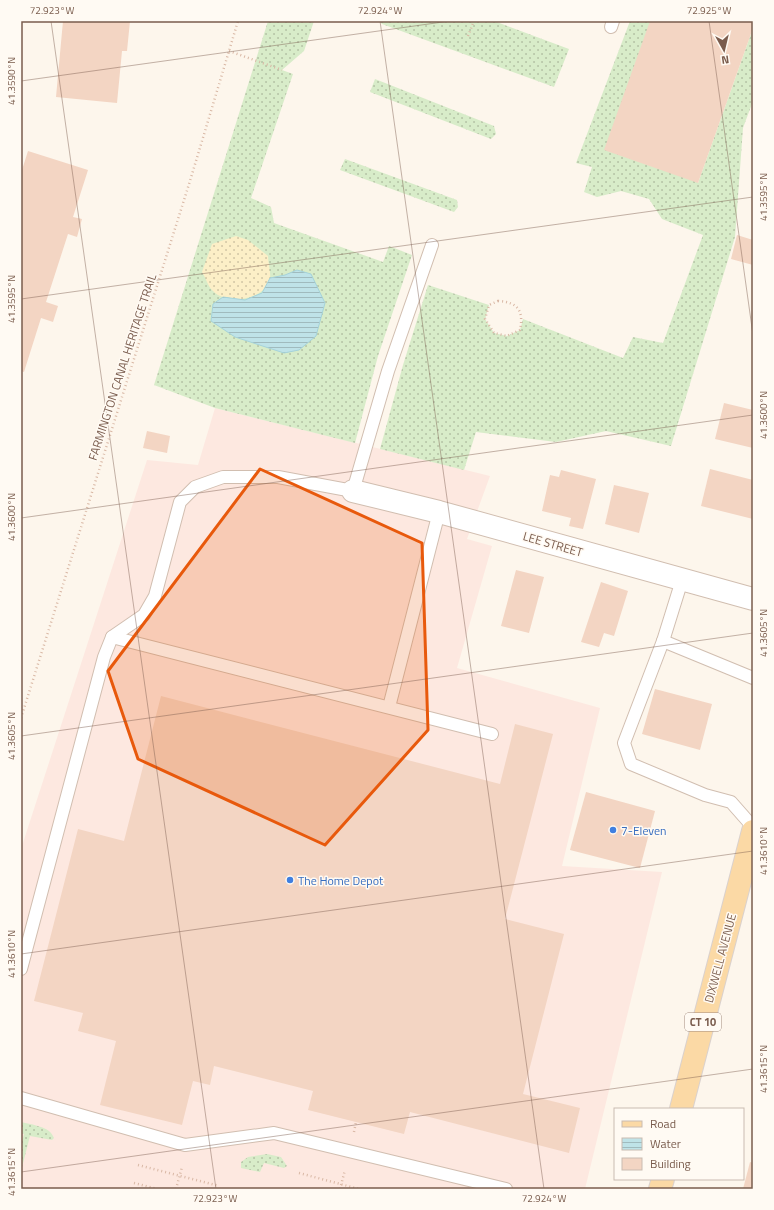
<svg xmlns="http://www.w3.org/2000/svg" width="774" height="1210" viewBox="0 0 774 1210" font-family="'Titillium Web',sans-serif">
	<defs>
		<pattern id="grass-dots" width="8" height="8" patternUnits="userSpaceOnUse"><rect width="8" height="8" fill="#d8ecc9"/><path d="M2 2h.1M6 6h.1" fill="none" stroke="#b4c2a5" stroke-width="1.8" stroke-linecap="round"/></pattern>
		<pattern id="sand-dots" width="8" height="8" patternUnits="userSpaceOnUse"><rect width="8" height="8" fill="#fcefc7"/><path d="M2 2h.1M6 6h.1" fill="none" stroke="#d1c5a4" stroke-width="1.8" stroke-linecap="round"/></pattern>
		<pattern id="water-rules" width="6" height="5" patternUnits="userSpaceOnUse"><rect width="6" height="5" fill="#bfe3e8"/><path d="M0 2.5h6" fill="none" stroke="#a0bbbe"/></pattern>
	</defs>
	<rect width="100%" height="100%" fill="#fdf6ec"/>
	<polygon fill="#fde8e0" points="215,408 490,476 467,539 492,546 457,668 600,708 562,866 662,872 585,1189 21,1189 21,849 147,460 198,465"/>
	<g fill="url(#grass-dots)">
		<polygon points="268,21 314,21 304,51 282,70 293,74 251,198 271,207 274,223 383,262 389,246 412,255 378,356 355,443 215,408 154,385"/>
		<polygon points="379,21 494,21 569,49 554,87 382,24"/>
		<polygon points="630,21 650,21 698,183 753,28 753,101 743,128 735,237 671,446 606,431 556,442 476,432 464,470 380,449 403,365 428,285 489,305 485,319 494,333 507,336 520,330 523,319 623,358 633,337 663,343 703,235 662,219 649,199 621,191 597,197 584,192 592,167 576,163"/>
		<polygon points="375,79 494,126 496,134 491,139 370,92"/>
		<polygon points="345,159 457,200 458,207 454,212 340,170"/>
		<path d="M21 1122C32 1125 50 1126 54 1138L52 1140 30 1136 21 1171V1145L24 1134 21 1133Z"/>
		<polygon points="267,1154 281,1157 287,1166 284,1168 264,1163 260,1172 241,1168 241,1162 248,1157"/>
	</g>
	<path fill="url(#sand-dots)" d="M236 236 248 240 268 256C268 263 271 272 270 278 266 300 227 306 213 291 208 287 206 278 202 272L212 244Z"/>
	<polygon fill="url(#water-rules)" stroke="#a5d3da" points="297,270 311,274 325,303 316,336 299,350 284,353 235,337 211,321 213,304 223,297 245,300 262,293 270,278 285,275"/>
	<g fill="#f3d5c3">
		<polygon points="63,21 130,21 127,51 122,51 117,103 56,97"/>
		<polygon points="650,21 753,21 753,28 698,183 604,150"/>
		<polygon points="28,151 88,170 73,217 82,219 77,237 68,234 46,302 58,306 53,322 41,318 24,372 21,371 21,173"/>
		<polygon points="737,235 753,240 753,265 731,259"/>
		<polygon points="724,403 753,410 753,448 715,439"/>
		<polygon points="147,431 170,436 167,453 143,448"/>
		<polygon points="710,469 753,480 753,519 701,506"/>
		<polygon points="561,470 596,479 583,529 569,526 571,518 542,511 550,475 559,477"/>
		<polygon points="614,485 649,493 639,533 605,524"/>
		<polygon points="516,570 544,577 529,633 501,626"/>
		<polygon points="601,582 628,591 614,636 604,633 599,647 581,642"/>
		<polygon points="655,689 712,704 700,750 642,734"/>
		<polygon points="161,696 500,784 515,724 553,734 505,919 564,934 523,1094 580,1108 569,1153 410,1112 404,1134 308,1110 313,1091 214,1066 210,1085 193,1081 182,1125 100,1105 116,1041 78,1031 83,1013 34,1001 78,829 124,841"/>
		<polygon points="586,792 655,811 640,868 570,850"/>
		<polygon points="750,1162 753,1163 753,1189 743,1189"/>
	</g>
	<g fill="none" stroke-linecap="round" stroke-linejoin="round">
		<g stroke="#d1beb0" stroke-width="14">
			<g id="lane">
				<polyline points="611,27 613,21"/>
				<polyline points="682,580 663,641 624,743 631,764 705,795 731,802 753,827"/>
				<polyline points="112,637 492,734"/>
				<polyline points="663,641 753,678"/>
				<polyline points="389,707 439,512"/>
				<polyline points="21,969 104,657 112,637 144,615 155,596 180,502 195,487 223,477 278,477 353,491 388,371 432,245"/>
				<polyline points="21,1098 185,1145 274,1133 506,1189"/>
			</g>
		</g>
		<g stroke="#d1beb0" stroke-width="24">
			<polyline id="street" points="353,491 439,512 753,599"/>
		</g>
		<g stroke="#dad1cd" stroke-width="24">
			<g id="primary">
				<polyline points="681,1109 753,831"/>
				<polyline points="660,1189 663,1179"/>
			</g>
		</g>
		<g stroke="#d9b8a5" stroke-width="2.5" stroke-dasharray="1 3" stroke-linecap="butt">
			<polyline points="468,36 474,21"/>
			<polyline points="229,51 282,70"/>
			<path d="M498 301C518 302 524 311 520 330L507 336 494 333 485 319 489 305Z"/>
			<polyline points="21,718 190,181 238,21"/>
			<polyline points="354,1132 356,1122"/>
			<polyline points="138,1165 219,1186"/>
			<polyline points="299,1173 359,1189"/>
			<polyline points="134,1183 157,1189"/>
			<polyline points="176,1189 182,1167"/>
			<polyline points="340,1189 345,1170"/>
		</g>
		<use href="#lane" stroke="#fff" stroke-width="12"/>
		<use href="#street" stroke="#fff" stroke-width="22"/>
		<use href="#primary" stroke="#fbd9a5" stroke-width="22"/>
	</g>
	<path fill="#e8590c" fill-opacity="0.2" stroke="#e8590c" stroke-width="3" stroke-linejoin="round" d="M260 469 422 543 428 730 325 845 138 759 108 671Z"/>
	<path fill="none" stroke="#7a5c4d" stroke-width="1" stroke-opacity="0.45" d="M51 21 216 1189M380 21 544 1189M709 21 753 335M21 81 450 21M21 299 753 197M21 518 753 415M21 736 753 633M21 954 753 851M21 1172 753 1069"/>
	<g fill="#3f7fe0" stroke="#fffaf3" stroke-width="1.5">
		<circle cx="613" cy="830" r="4"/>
		<circle cx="290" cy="880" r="4"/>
	</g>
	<g text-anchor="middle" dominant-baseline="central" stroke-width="3" stroke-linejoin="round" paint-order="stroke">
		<rect fill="#fffaf3" stroke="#a28b7f" stroke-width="1" x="685" y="1013" width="36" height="18" rx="3"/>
		<g font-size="11" font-weight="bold" fill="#7a5c4d">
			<text x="703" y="1022">CT 10</text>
		</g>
		<g font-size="12" fill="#7a5c4d" stroke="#fffaf3">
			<text transform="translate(122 367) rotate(-72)">FARMINGTON CANAL HERITAGE TRAIL</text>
			<text transform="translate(553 544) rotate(16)">LEE STREET</text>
			<text transform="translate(720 958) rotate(-75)">DIXWELL AVENUE</text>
		</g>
		<g font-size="12" fill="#366cbe" stroke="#fffaf3" text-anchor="start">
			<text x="621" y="830">7-Eleven</text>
			<text x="298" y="880">The Home Depot</text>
		</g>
	</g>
	<rect width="774" height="1210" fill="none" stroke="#fffaf3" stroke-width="44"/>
	<rect x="614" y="1108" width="130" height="72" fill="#fffaf3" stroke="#cabbb1"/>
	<rect x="622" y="1121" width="20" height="6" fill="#fbd9a5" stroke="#cabbb1"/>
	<text x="650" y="1128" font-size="12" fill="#7a5c4d">Road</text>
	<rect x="622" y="1138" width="20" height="12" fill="url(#water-rules)" stroke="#cabbb1"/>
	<text x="650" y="1148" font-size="12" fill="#7a5c4d">Water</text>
	<rect x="622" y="1158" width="20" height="12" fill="#f3d5c3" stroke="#cabbb1"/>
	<text x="650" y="1168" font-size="12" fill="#7a5c4d">Building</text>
	<g transform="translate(724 50) rotate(172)" stroke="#fffaf3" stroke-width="3" paint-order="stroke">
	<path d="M0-3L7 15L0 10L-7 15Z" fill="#7a5c4d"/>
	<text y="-6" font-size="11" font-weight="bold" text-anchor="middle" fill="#7a5c4d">N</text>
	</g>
	<rect x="22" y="22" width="730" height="1166" fill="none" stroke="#7a5c4d" stroke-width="1.5"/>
	<g font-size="10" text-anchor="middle" fill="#7a5c4d">
		<text x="52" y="14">72.923°W</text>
		<text x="380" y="14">72.924°W</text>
		<text x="709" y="14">72.925°W</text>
		<text transform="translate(11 81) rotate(-90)" y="4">41.3590°N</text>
		<text transform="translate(763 197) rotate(-90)" y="4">41.3595°N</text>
		<text transform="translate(11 299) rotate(-90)" y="4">41.3595°N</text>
		<text transform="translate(763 415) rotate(-90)" y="4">41.3600°N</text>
		<text transform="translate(11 517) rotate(-90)" y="4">41.3600°N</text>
		<text transform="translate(763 633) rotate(-90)" y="4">41.3605°N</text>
		<text transform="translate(11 736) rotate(-90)" y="4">41.3605°N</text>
		<text transform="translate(763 851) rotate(-90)" y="4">41.3610°N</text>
		<text transform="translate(11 954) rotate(-90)" y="4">41.3610°N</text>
		<text transform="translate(763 1069) rotate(-90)" y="4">41.3615°N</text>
		<text transform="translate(11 1172) rotate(-90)" y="4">41.3615°N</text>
		<text x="215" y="1202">72.923°W</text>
		<text x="544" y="1202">72.924°W</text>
	</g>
</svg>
